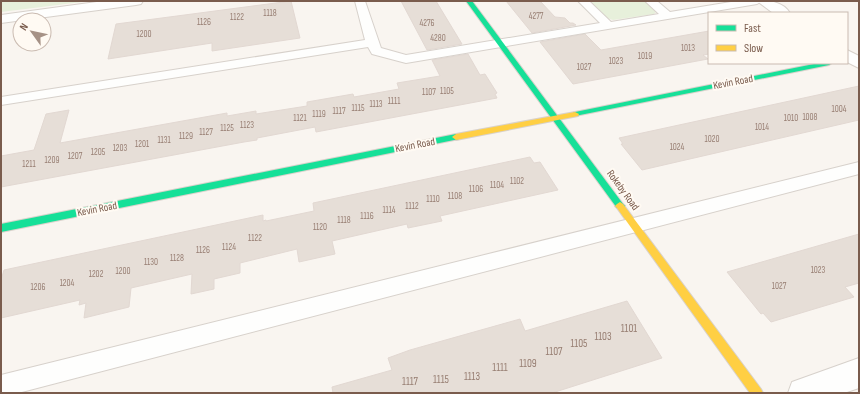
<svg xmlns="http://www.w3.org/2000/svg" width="860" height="394" viewBox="0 0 860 394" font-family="'Sofia Sans Condensed',sans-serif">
	<rect width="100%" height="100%" fill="#f9f5f0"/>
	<g fill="#e7f0db">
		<polygon points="1,1 90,1 1,12"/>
		<polygon points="589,1 646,1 658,10 654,14 613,20 607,18"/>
	</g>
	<g fill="#e6ded7" stroke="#e2d8d2">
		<polygon points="291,1 300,38 212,51 212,43 108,59 116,24"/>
		<polygon points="401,1 436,1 462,44 427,50"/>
		<polygon points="506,1 540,1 555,17 565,18 570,23 573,23 576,25 532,33"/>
		<polygon points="709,31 709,54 703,55 708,59 573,84 540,42 585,34 601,50"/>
		<polygon points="468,54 480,75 485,74 497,93 495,94 497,98 316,132 315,127 257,138 257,140 244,142 1,187 1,156 34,150 46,114 69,110 60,143 227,113 227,116 256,111 256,114 307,106 307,102 353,94 354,97 399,89 397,83 440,76 432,60"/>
		<polygon points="859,86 859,120 642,170 621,144 623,144 619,138"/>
		<polygon points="530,157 534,163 540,162 558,190 440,216 442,221 408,228 407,224 332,241 335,254 299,262 297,249 240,263 240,273 214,279 214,289 191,294 192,274 131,288 129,307 84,318 86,303 79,305 80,300 1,318 1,280 4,270 263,215 263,221 266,220 266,221 314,211 313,203"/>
		<polygon points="859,234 859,283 845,287 854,297 771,322 763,313 761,314 727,272"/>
		<polygon points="627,301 662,358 552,393 333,393 332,387 392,370 388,358 410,350 520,319 525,331"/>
	</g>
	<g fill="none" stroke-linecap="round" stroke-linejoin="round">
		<g stroke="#d7d1cb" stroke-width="2">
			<g id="lane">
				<polygon points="355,1 365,1 381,48 406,55 600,23 578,1 589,1 611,22 659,14 645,1 657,1 670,12 737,1 762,1 757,4 406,63 372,54 368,47 1,105 1,97 365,40"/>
				<polygon points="859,162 859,174 18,393 1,393 1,375"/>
			</g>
		</g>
		<g stroke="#d7d1cb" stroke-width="2">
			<g id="street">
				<polygon points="104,1 143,1 141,4 136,5 1,23 1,15"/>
				<path d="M757 1C770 1 782 1 790 13H773Z"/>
				<polygon points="847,50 859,56 859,68 847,62"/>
				<polygon points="859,358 859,388 844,393 788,393 792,382"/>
			</g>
		</g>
		<g stroke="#d9d2cb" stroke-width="2">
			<g id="fast">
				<polygon points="466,1 472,1 623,204 625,206 623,208 617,208"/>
				<polygon points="819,63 832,63 829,65 575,116 571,114 575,112"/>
				<polygon points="456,134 460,137 459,139 1,232 1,224"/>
			</g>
		</g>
		<g stroke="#d9d2cb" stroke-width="2">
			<g id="slow">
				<polygon points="575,112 579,114 578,116 456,140 452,137 456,134"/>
				<polygon points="620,202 623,204 761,389 763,393 750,393 617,208 615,206 617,204"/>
			</g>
		</g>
		<use href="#lane" fill="#fefefd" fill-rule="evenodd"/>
		<use href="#street" fill="#fefefd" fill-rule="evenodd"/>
		<use href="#fast" fill="#16e098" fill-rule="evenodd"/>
		<use href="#slow" fill="#ffcf43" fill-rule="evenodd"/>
	</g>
	<g text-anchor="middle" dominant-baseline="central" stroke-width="4" stroke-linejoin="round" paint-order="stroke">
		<g font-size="9" fill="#977e72">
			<text x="270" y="13">1118</text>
			<text x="536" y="16">4277</text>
			<text x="237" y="17">1122</text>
			<text x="204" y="22">1126</text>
			<text x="427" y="23">4276</text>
			<text x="144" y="34">1200</text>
			<text x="438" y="38">4280</text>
			<text x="688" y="48">1013</text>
			<text x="645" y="56">1019</text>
			<text x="616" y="61">1023</text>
			<text x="584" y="67">1027</text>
			<text x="447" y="91">1105</text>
			<text x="429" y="92">1107</text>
			<text x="394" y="101">1111</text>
			<text x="376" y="104">1113</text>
			<text x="358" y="108">1115</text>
			<text x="839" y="109">1004</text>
			<text x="339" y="111">1117</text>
			<text x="319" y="114">1119</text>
			<text x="810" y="117">1008</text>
			<text x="300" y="118">1121</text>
			<text x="791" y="118">1010</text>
			<text x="247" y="125">1123</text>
			<text x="762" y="127">1014</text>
			<text x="227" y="128">1125</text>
			<text x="206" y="132">1127</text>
			<text x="186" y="136">1129</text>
			<text x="712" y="139">1020</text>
			<text x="164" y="140">1131</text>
			<text x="142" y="144">1201</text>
			<text x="677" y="147">1024</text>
			<text x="120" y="148">1203</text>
			<text x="98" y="152">1205</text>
			<text x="75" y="156">1207</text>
			<text x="52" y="160">1209</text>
			<text x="29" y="164">1211</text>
			<text x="517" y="181">1102</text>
			<text x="497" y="185">1104</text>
			<text x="476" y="189">1106</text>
			<text x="455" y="196">1108</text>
			<text x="433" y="199">1110</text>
			<text x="412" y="206">1112</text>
			<text x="389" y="210">1114</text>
			<text x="367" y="216">1116</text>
			<text x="344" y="220">1118</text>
			<text x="320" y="227">1120</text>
			<text x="255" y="238">1122</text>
			<text x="229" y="247">1124</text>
			<text x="203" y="250">1126</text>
			<text x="177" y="258">1128</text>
			<text x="151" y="262">1130</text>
			<text x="818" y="270">1023</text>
			<text x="123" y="271">1200</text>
			<text x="96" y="274">1202</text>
			<text x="67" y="283">1204</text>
			<text x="779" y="286">1027</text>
			<text x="38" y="287">1206</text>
		</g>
		<g font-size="11" fill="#7a5c4d" stroke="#fffaf3">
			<text transform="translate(733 82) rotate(-11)">Kevin Road</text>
			<text transform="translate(415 145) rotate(-11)">Kevin Road</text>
			<text transform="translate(623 190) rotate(54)">Rokeby Road</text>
			<text transform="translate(97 209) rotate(-11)">Kevin Road</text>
		</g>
		<g font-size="11" fill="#977e72">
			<text x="629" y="328">1101</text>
			<text x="603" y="336">1103</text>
			<text x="579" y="343">1105</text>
			<text x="554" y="351">1107</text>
			<text x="528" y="363">1109</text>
			<text x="500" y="367">1111</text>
			<text x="472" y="376">1113</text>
			<text x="441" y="379">1115</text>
			<text x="410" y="381">1117</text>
		</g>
	</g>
	<rect width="860" height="394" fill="none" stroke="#7a5c4d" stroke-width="4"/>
	<rect x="708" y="12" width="140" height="52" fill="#fffaf3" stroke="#cabbb1"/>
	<rect x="716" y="25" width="20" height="6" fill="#16e098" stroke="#cabbb1"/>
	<text x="744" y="32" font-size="12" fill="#7a5c4d">Fast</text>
	<rect x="716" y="45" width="20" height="6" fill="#ffcf43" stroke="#cabbb1"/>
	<text x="744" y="52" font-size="12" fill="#7a5c4d">Slow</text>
	<g transform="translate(32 32) rotate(303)"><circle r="19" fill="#fffaf3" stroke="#cabbb1"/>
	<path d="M0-3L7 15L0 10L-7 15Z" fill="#a69286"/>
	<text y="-6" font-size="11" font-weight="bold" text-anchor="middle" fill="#7a5c4d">N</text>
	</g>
</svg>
